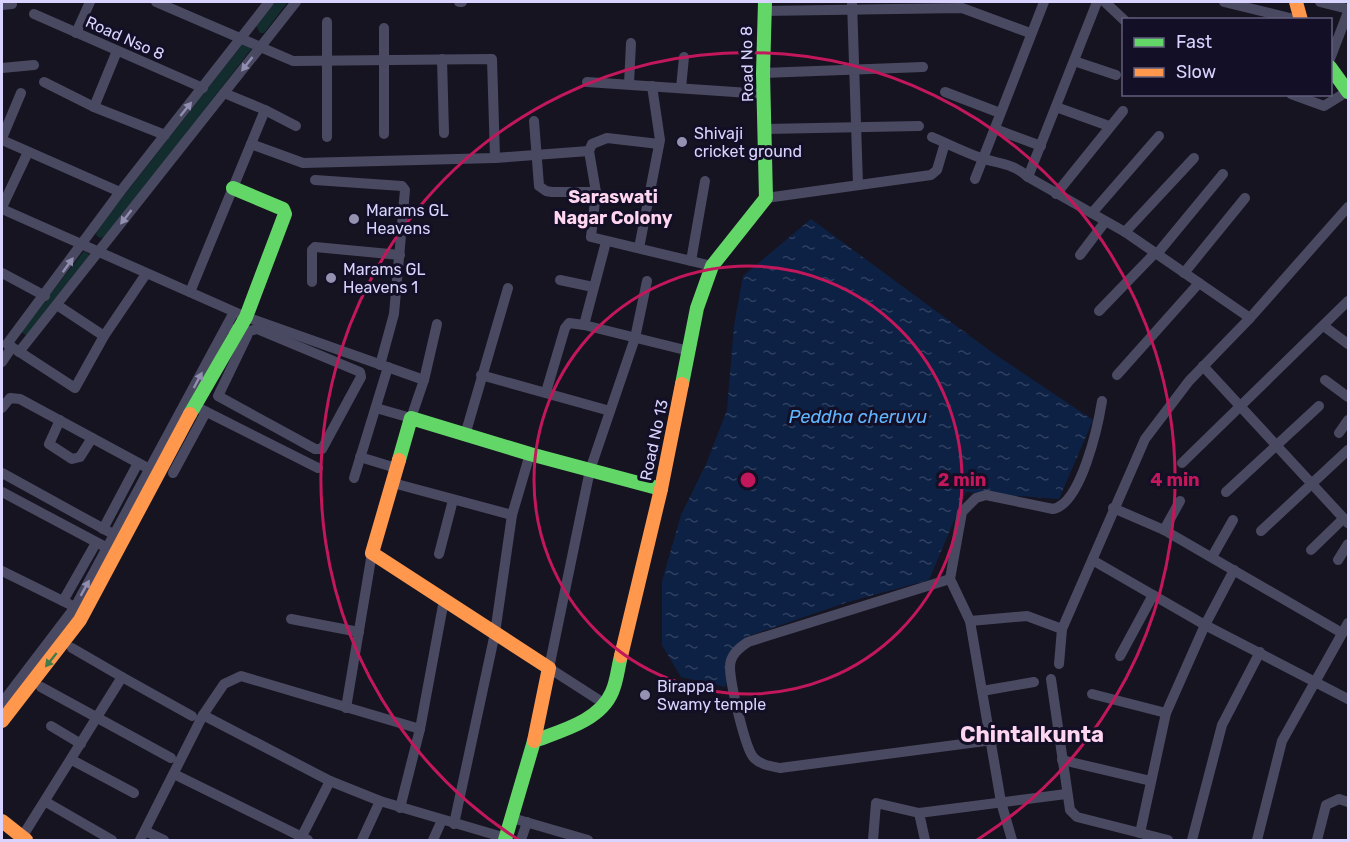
<svg xmlns="http://www.w3.org/2000/svg" width="1350" height="842" viewBox="0 0 1350 842" font-family="Rubik,sans-serif">
	<defs>
		<pattern id="water-ripples" width="26" height="14" patternUnits="userSpaceOnUse" patternTransform="scale(1.5)"><rect width="26" height="14" fill="#0d2144"/><path d="M2 4q2-2 4 0t4 0M15 11q2-2 4 0t4 0" fill="none" stroke="#304060"/></pattern>
	</defs>
	<rect width="100%" height="100%" fill="#161421"/>
	<g fill="#132c2d">
		<polygon points="275,2 288,2 264,33 260,33 256,26"/>
		<polygon points="244,42 252,48 106,237 100,238 96,235 97,230"/>
		<polygon points="84,251 90,255 27,336 21,332"/>
	</g>
	<polygon fill="url(#water-ripples)" points="811,219 993,353 1093,420 1059,499 966,492 929,580 848,602 746,637 725,687 681,677 662,645 662,581 681,515 707,462 727,410 734,326 743,276"/>
	<g fill="none" stroke-linecap="round" stroke-linejoin="round">
		<g stroke="#4a4962" stroke-width="10">
			<polyline points="156,2 293,61 492,59 495,158"/>
			<polyline points="459,2 462,2"/>
			<polyline points="852,2 858,185"/>
			<polyline points="1105,2 1124,20"/>
			<polyline points="1224,2 1298,20"/>
			<polyline points="1320,2 1348,9"/>
			<polyline points="2,5 12,4"/>
			<polyline points="763,11 962,8 1030,33"/>
			<polyline points="34,14 203,88"/>
			<polyline points="76,33 90,2"/>
			<polyline points="442,59 444,133"/>
			<polyline points="1330,59 1348,12"/>
			<polyline points="1074,61 1116,75"/>
			<polyline points="2,68 34,65"/>
			<polyline points="763,73 923,67"/>
			<polyline points="44,82 94,107 165,135"/>
			<polyline points="587,82 764,94"/>
			<polyline points="629,84 631,43"/>
			<polyline points="681,88 684,57"/>
			<polyline points="945,92 1000,113"/>
			<polyline points="1291,94 1324,106 1348,91"/>
			<polyline points="94,107 117,51"/>
			<polyline points="1056,107 1109,126"/>
			<polyline points="265,110 296,126"/>
			<polyline points="534,121 539,186 546,191 552,192 596,192"/>
			<polyline points="765,129 919,126"/>
			<polyline points="995,129 1041,146"/>
			<polyline points="384,134 384,28"/>
			<polyline points="327,137 327,22"/>
			<path d="M932 137C948 144 964 152 981 158 999 164 1013 163 1028 177L1125 232 1250 318 1348 207"/>
			<polyline points="2,138 21,93"/>
			<polyline points="2,140 120,192"/>
			<polyline points="251,144 303,163 495,158 589,151"/>
			<polyline points="659,144 607,138 592,144 589,151 596,192 591,237 712,266"/>
			<polyline points="1028,177 1097,2"/>
			<polyline points="975,179 1044,2"/>
			<polyline points="315,180 402,186 405,190 394,314 380,365"/>
			<polyline points="1056,194 1123,111"/>
			<polyline points="766,198 931,175 937,170 945,143"/>
			<polyline points="2,207 28,152"/>
			<polyline points="2,209 246,317 424,380 411,418 376,408"/>
			<polyline points="1092,213 1159,136"/>
			<polyline points="1125,232 1194,158"/>
			<polyline points="639,248 660,140 652,86"/>
			<polyline points="1157,254 1223,174"/>
			<polyline points="1080,255 1105,222"/>
			<polyline points="691,261 705,181"/>
			<polyline points="2,273 45,296"/>
			<polyline points="1184,273 1245,198"/>
			<polyline points="560,280 593,287"/>
			<polyline points="312,282 312,250 315,247 400,255"/>
			<polyline points="190,292 265,110 224,93"/>
			<polyline points="57,305 104,336 146,274"/>
			<polyline points="1099,311 1155,253"/>
			<polyline points="584,325 689,351"/>
			<polyline points="1325,327 1348,344"/>
			<polyline points="232,329 247,336 249,331 257,329 360,372 361,377 322,449 315,449 218,396 247,336"/>
			<polyline points="7,344 120,192 269,2"/>
			<polyline points="15,349 75,388 104,336"/>
			<polyline points="19,352 296,2"/>
			<polyline points="2,362 12,347"/>
			<polyline points="1203,366 1348,523"/>
			<polyline points="481,375 610,411"/>
			<polyline points="1117,375 1199,283"/>
			<polyline points="424,380 437,324"/>
			<polyline points="1325,380 1348,397"/>
			<polyline points="546,392 565,328 569,323 584,325 606,242"/>
			<polyline points="189,403 318,468"/>
			<polyline points="2,408 10,398 20,399 155,472"/>
			<polyline points="60,420 49,444 72,459 80,457 92,438"/>
			<polyline points="1339,433 1348,420"/>
			<polyline points="465,435 508,288"/>
			<polyline points="360,457 396,468"/>
			<polyline points="1182,463 1348,301"/>
			<polyline points="2,473 113,534"/>
			<polyline points="173,473 206,412"/>
			<polyline points="354,478 388,367"/>
			<polyline points="393,483 512,515"/>
			<polyline points="2,492 113,551"/>
			<polyline points="1226,492 1319,406"/>
			<polyline points="1113,508 1164,530 1342,633"/>
			<polyline points="103,529 138,463"/>
			<polyline points="1164,530 1180,501"/>
			<polyline points="1261,531 1348,450"/>
			<polyline points="1311,550 1344,518"/>
			<polyline points="439,554 453,500"/>
			<polyline points="1212,557 1233,520"/>
			<polyline points="1338,560 1348,544"/>
			<polyline points="1094,561 1205,625 1348,699"/>
			<polyline points="2,571 75,607"/>
			<path d="M950 579 748 642C739 648 730 655 730 667 730 682 745 749 754 758 761 765 770 766 780 768L1047 733"/>
			<polyline points="63,601 96,543"/>
			<polyline points="291,619 359,632"/>
			<polyline points="970,621 1027,616 1062,629"/>
			<polyline points="72,648 122,677"/>
			<polyline points="1120,656 1153,595"/>
			<polyline points="1059,664 1062,629 1145,439 1189,381 1250,318"/>
			<polyline points="1051,679 1070,810 1077,817 1168,840"/>
			<polyline points="41,687 171,758"/>
			<polyline points="982,691 1034,682"/>
			<polyline points="1092,694 1166,713"/>
			<polyline points="2,703 75,607 234,312"/>
			<polyline points="605,704 549,668 590,470 635,338 647,281"/>
			<polyline points="346,708 372,553"/>
			<polyline points="203,715 330,781 380,801 506,838"/>
			<polyline points="51,726 81,744"/>
			<polyline points="72,760 134,793"/>
			<polyline points="1062,760 1151,781"/>
			<polyline points="174,774 308,840"/>
			<polyline points="46,802 112,840"/>
			<polyline points="400,808 420,729 444,600"/>
			<polyline points="512,818 588,840"/>
			<polyline points="454,824 495,633 512,515 530,454"/>
			<polyline points="145,831 164,840"/>
			<polyline points="1140,833 1166,713 1205,625 1234,570"/>
			<polyline points="22,837 122,677 192,716"/>
			<polyline points="140,840 203,715 224,684 241,676 420,729"/>
			<polyline points="300,840 330,781"/>
			<polyline points="362,840 380,801"/>
			<polyline points="433,840 442,820"/>
			<polyline points="521,840 527,822"/>
			<polyline points="873,840 876,803 919,813"/>
			<polyline points="925,840 919,813 1066,794"/>
			<path d="M1012 840 1001 802 970 621 950 579 962 512 976 498 986 495 1053 509C1081 504 1098 426 1102 401"/>
			<polyline points="1192,840 1222,725 1260,652"/>
			<polyline points="1257,840 1282,741 1348,623"/>
			<polyline points="1317,840 1326,805 1339,799 1348,802"/>
		</g>
		<g stroke="#63d668" stroke-width="14">
			<polyline points="1330,67 1348,92"/>
			<polyline points="682,384 697,308 712,266 766,198 763,73 765,2"/>
			<polyline points="190,414 246,317 285,214 283,209 233,188"/>
			<polyline points="399,460 411,418 530,454 661,489"/>
			<path d="M505 840 534 741C560 731 600 721 612 692 617 681 618 667 621 656"/>
		</g>
		<g stroke="#ff974d" stroke-width="14">
			<polyline points="1296,2 1301,20"/>
			<polyline points="399,460 372,553 549,668 534,741"/>
			<polyline points="621,656 661,489 682,384"/>
			<polyline points="2,721 80,620 190,414"/>
			<polyline points="2,821 26,840"/>
		</g>
	</g>
	<defs><path id="oneway-solid" d="M-6-.8H1V-3.2L6.5 0L1 3.2V.8H-6Z" transform="scale(1.5)"/></defs>
	<g fill="#928eb0">
		<use href="#oneway-solid" transform="translate(247 64) rotate(128)"/>
		<use href="#oneway-solid" transform="translate(186 109) rotate(-51)"/>
		<use href="#oneway-solid" transform="translate(126 217) rotate(128)"/>
		<use href="#oneway-solid" transform="translate(68 265) rotate(-54)"/>
		<use href="#oneway-solid" transform="translate(198 380) rotate(-62)"/>
		<use href="#oneway-solid" transform="translate(85 588) rotate(-61)"/>
	</g>
	<use fill="#3f7c4a" href="#oneway-solid" transform="translate(51 660) rotate(129)"/>
	<g fill="none" stroke="#c2185b" stroke-width="3">
		<circle cx="748" cy="480" r="214"/>
		<path d="M519 840A427 427 0 1 1 977 840"/>
	</g>
	<g fill="#9591b1" stroke="#130f26" stroke-width="2">
		<circle cx="682" cy="142" r="6"/>
		<circle cx="354" cy="219" r="6"/>
		<circle cx="331" cy="278" r="6"/>
		<circle cx="645" cy="695" r="6"/>
	</g>
	<g text-anchor="middle" dominant-baseline="central" stroke-width="6" stroke-linejoin="round" paint-order="stroke">
		<g font-size="16" fill="#d9d4ff" stroke="#130f26">
			<text transform="translate(125 38) rotate(24)">Road Nso 8</text>
			<text transform="translate(747 64) rotate(-91)">Road No 8</text>
			<text transform="translate(654 440) rotate(-78)">Road No 13</text>
		</g>
		<g font-size="16" fill="#d9d4ff" stroke="#130f26" text-anchor="start">
			<text x="694" y="133">Shivaji<tspan x="694" dy="18">cricket ground</tspan></text>
			<text x="366" y="210">Marams GL<tspan x="366" dy="18">Heavens</tspan></text>
			<text x="343" y="269">Marams GL<tspan x="343" dy="18">Heavens 1</tspan></text>
			<text x="657" y="686">Birappa<tspan x="657" dy="18">Swamy temple</tspan></text>
		</g>
		<g font-size="18" font-weight="bold" fill="#ffd6f0" stroke="#130f26">
			<text x="613" y="197">Saraswati<tspan x="613" dy="21">Nagar Colony</tspan></text>
		</g>
		<g font-size="18" font-style="italic" fill="#62b6ff" stroke="#130f26">
			<text x="858" y="417">Peddha cheruvu</text>
		</g>
		<g font-size="22" font-weight="bold" fill="#ffd6f0" stroke="#130f26">
			<text x="1032" y="734">Chintalkunta</text>
		</g>
	</g>
	<circle cx="748" cy="480" r="9" fill="#c2185b" stroke="#130f26" stroke-width="3"/>
	<g font-size="18" text-anchor="middle" font-weight="bold" fill="#c2185b" stroke="#130f26" stroke-width="6" stroke-linejoin="round" paint-order="stroke">
		<text x="962" y="486">2 min</text>
		<text x="1175" y="486">4 min</text>
	</g>
	<rect width="1350" height="842" fill="none" stroke="#d9d4ff" stroke-width="6"/>
	<rect x="1122" y="18" width="210" height="78" fill="#130f26" stroke="#625e7d" stroke-width="1.5"/>
	<rect x="1134" y="38" width="30" height="9" fill="#63d668" stroke="#625e7d" stroke-width="1.5"/>
	<text x="1176" y="48" font-size="18" fill="#d9d4ff">Fast</text>
	<rect x="1134" y="68" width="30" height="9" fill="#ff974d" stroke="#625e7d" stroke-width="1.5"/>
	<text x="1176" y="78" font-size="18" fill="#d9d4ff">Slow</text>
</svg>
